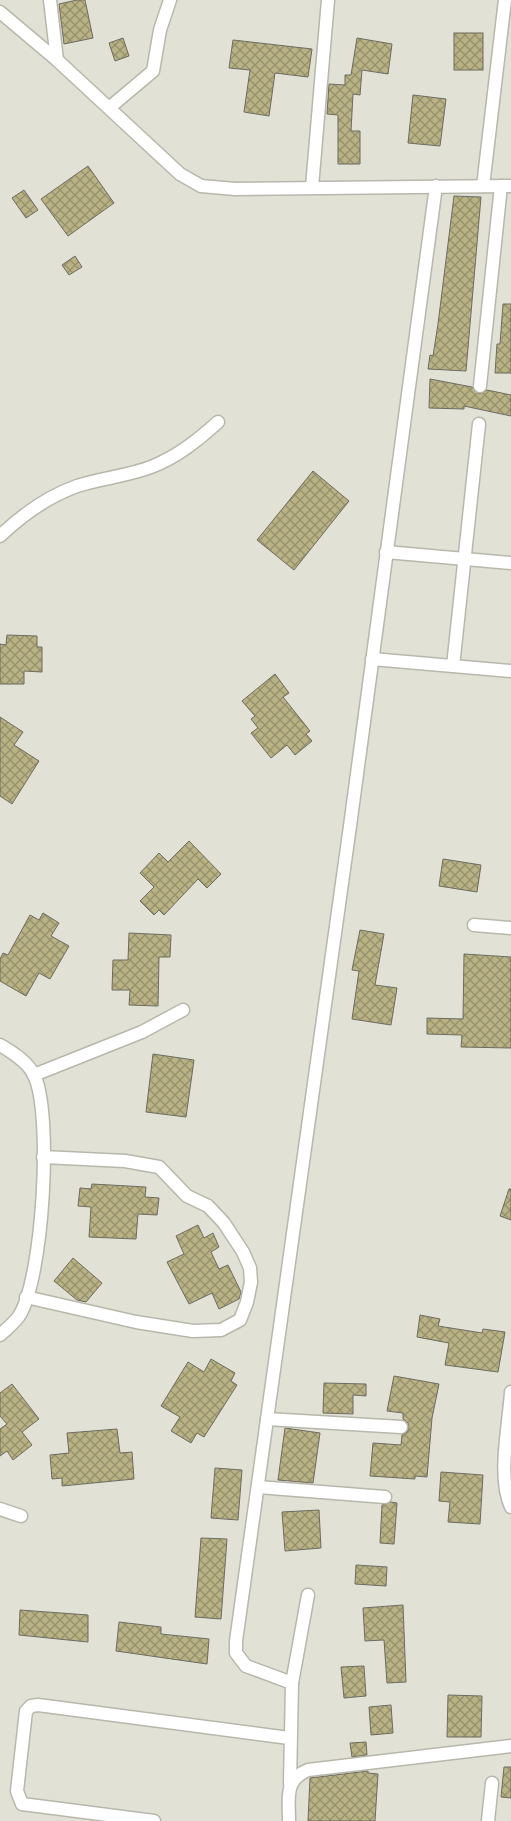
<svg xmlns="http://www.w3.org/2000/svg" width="511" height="1821" viewBox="0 0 511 1821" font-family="Quicksand,sans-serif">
	<defs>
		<pattern id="building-cross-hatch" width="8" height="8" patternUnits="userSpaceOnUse" patternTransform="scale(1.25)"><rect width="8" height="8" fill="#b8b284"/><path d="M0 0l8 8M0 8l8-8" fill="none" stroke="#95906b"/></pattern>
	</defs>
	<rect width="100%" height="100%" fill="#e2e1d5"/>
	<g fill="url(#building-cross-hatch)" stroke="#6d6b61">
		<polygon points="77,0 85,0 93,38 64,44 59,4"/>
		<rect x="454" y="33" width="29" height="37"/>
		<polygon points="123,38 129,56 115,61 109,43"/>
		<polygon points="357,38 392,44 388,74 362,70 360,95 353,94 351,131 360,131 360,164 338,164 338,115 327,114 329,84 345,85 345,75 351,75"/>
		<polygon points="233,40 312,49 308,77 275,73 269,116 244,112 250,70 229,68"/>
		<polygon points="413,95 446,99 440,146 408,143"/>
		<polygon points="88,166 114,203 68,236 41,199"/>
		<polygon points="24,190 38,210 26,218 12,198"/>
		<polygon points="454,196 481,197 466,371 428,369 430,355 433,356 438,324"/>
		<polygon points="75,256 82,267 69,275 62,265"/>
		<polygon points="503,304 511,304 511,373 495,373 497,344 500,344"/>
		<polygon points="430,379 472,387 479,394 487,390 511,395 511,416 464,406 464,409 429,408"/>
		<polygon points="313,471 349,501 294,570 257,540"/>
		<polygon points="7,635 37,636 37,647 42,647 42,672 24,671 24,684 0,684 0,644 6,645"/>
		<polygon points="275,674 289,693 283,697 310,731 306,734 312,741 295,755 287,745 271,758 251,733 258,728 251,719 255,716 242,701"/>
		<polygon points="0,717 23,732 14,745 39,761 12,804 0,796"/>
		<polygon points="189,841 221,874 207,888 198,879 164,915 159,910 154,915 140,901 154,887 140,873 159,853 168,862"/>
		<polygon points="443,859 481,865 477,892 439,886"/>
		<polygon points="43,913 59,923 51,936 69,946 50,979 39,973 26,996 0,981 0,959 3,953 8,955 30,915 39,920"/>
		<polygon points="360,930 384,934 375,985 397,988 391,1025 352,1019 359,971 352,970"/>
		<polygon points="129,933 171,935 170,957 159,957 158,1006 129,1005 130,990 112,990 113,960 128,960"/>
		<polygon points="464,954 511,957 511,1048 461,1047 462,1035 427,1034 427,1018 463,1019"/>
		<polygon points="153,1054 194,1060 186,1117 146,1112"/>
		<polygon points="92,1184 146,1187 145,1197 159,1198 157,1215 138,1214 136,1239 89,1237 91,1207 78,1206 80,1188 91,1189"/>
		<polygon points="509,1189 511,1189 511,1220 500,1216"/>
		<polygon points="198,1225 204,1238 213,1233 219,1247 211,1252 219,1269 228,1265 241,1292 239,1299 219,1309 212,1293 189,1304 167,1262 184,1254 176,1236"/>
		<polygon points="73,1258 102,1283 86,1302 77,1300 54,1281"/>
		<polygon points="420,1315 440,1319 438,1326 482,1333 483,1329 505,1332 498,1372 445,1365 449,1343 417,1337"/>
		<polygon points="211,1359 235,1373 231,1381 237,1385 204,1437 197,1433 191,1443 171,1431 180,1417 161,1406 188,1362 204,1372"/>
		<polygon points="394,1376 439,1384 432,1418 427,1477 415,1476 415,1479 370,1476 373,1443 401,1445 402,1435 407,1432 409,1428 408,1423 403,1419 403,1413 387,1411"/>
		<polygon points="324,1383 366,1384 366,1396 353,1395 353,1414 323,1413"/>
		<polygon points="12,1384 39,1419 22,1432 32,1445 13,1460 7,1451 0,1456 0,1429 7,1424 0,1416 0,1393"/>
		<polygon points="285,1428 320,1433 313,1483 278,1480"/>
		<polygon points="117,1429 120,1453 132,1452 134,1479 62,1486 62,1478 52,1479 50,1455 69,1453 67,1433"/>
		<polygon points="215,1468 242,1470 238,1520 211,1518"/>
		<polygon points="441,1472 483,1475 480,1524 448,1522 450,1502 439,1501"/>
		<polygon points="391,1502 397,1503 394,1544 380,1543 382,1505"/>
		<polygon points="319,1510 321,1548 285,1551 282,1512"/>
		<polygon points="201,1538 227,1539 221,1619 195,1617"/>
		<polygon points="356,1565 387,1567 386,1586 355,1584"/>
		<polygon points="403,1605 406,1682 387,1683 384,1640 365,1641 363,1608"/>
		<polygon points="20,1610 88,1615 88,1642 19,1635"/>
		<polygon points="119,1622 161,1627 161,1634 209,1639 207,1664 116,1651"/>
		<polygon points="364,1666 366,1696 344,1698 341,1667"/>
		<polygon points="448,1695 482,1696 481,1737 447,1737"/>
		<polygon points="391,1705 393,1733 371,1735 369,1707"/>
		<polygon points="366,1742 367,1755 352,1757 350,1743"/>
		<polygon points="504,1767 511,1767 511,1798 501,1797"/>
		<polygon points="368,1771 368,1773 378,1774 375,1821 308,1821 310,1778"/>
	</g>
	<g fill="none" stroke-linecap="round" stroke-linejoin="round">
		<g stroke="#b8b7ac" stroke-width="15">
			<g id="minor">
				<polyline points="50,0 57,60"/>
				<polyline points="0,12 57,60 180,174 201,186 235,189 511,186"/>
				<polyline points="109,108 153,71 160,30 170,0"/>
				<polyline points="483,186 505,0"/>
				<polyline points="312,187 328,0"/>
				<polyline points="480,386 501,186"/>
				<path d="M0 536C21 516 49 496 77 486 101 478 128 476 151 467 177 457 198 440 218 422"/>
				<polyline points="386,552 511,563"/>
				<polyline points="372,659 511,671"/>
				<polyline points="453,666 479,424"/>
				<polyline points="474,925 511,928"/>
				<path d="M0 1045C12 1052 28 1062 34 1075 53 1113 43 1280 19 1316 14 1323 7 1329 0 1335"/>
				<polyline points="34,1075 142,1032 183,1010"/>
				<polyline points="26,1297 136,1322 193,1331 221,1330 240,1320 247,1302 251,1282 250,1268 243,1252 224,1223 208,1206 187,1196 159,1167 125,1161 43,1157"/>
				<path d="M511 1392C509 1425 497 1477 511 1507"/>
				<polyline points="267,1419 401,1427"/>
				<polyline points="258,1487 385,1497"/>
				<polyline points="0,1509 21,1516"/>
				<polyline points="292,1683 308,1595"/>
				<polyline points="290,1784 292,1683 246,1666 236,1653 236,1641 350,826 436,186"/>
				<polyline points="154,1821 22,1804 17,1791 26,1711 31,1706 38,1705 289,1738"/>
				<path d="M289 1821C289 1798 284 1780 308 1770L511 1746"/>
				<polyline points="488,1821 492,1783"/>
			</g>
		</g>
		<use href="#minor" stroke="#fff" stroke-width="12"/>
	</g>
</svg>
